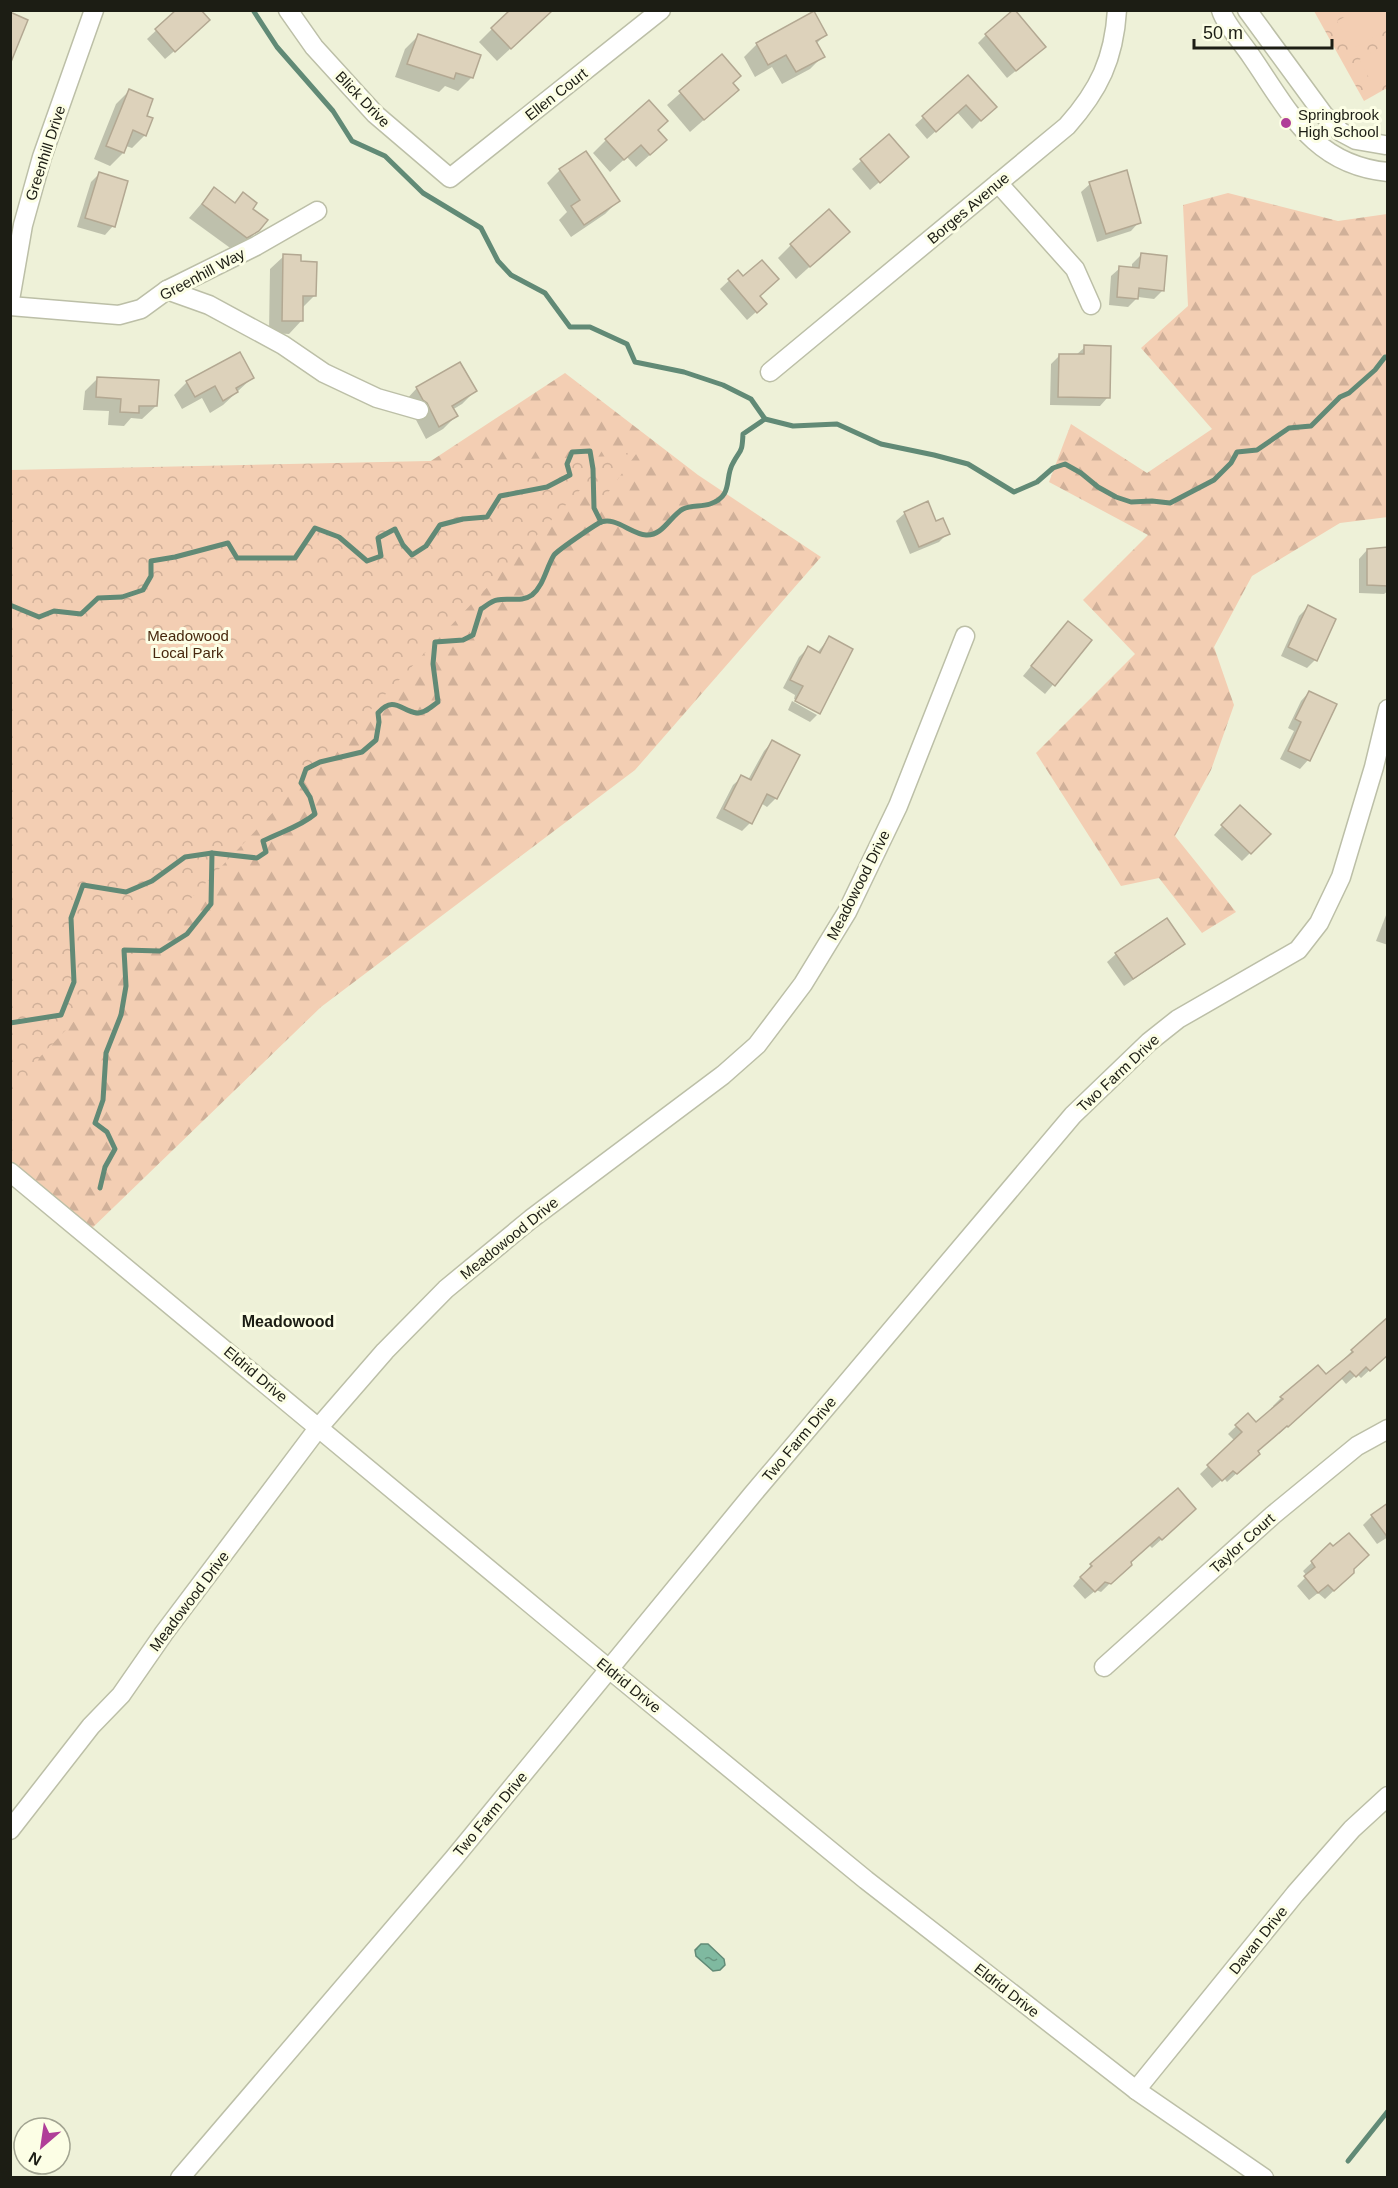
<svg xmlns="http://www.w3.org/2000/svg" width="1398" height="2188" viewBox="0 0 1398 2188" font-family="Arial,sans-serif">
	<defs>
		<pattern id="forest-firs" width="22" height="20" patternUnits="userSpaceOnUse" patternTransform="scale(1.5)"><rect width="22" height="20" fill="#f3ceb3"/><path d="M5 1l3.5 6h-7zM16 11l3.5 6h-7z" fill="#d0b099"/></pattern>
		<pattern id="park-crowns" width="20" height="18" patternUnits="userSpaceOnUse" patternTransform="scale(1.5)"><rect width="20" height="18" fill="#f3ceb3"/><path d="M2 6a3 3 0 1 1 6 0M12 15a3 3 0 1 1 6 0" fill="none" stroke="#d0b099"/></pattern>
		<pattern id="water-ripples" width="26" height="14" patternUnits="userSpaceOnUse" patternTransform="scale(1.5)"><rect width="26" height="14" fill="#7fb9a0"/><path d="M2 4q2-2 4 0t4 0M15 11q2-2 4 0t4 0" fill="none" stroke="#679681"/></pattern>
	</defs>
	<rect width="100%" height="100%" fill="#eef1d8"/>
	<g fill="url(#forest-firs)">
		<polygon points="1228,193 1338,221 1387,214 1388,517 1340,523 1252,576 1214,647 1234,705 1211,770 1175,836 1236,912 1202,933 1159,878 1121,886 1036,753 1135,654 1083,600 1148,535 1049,482 1071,424 1147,473 1212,429 1141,348 1188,306 1183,205"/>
		<polygon points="565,373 698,475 821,557 635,770 321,1007 86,1234 11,1172 11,495 408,476"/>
	</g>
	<g fill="url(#park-crowns)">
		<polygon points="1314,11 1387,11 1387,88 1364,101"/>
		<polygon points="639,450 602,501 581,489 40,1057 11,1108 11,470 564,458 615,456"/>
	</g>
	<g fill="#f3ceb3">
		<polygon points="1356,11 1387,11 1387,30 1352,49 1337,21"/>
		<polygon points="1387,43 1387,79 1374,87 1359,60"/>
	</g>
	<polygon fill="url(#water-ripples)" stroke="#618a76" stroke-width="1.5" points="701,1944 708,1944 724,1959 725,1965 720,1970 713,1971 696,1956 695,1950"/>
	<g fill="#0003">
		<polygon points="178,10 200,29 165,59 147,39"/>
		<polygon points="538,23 497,61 479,42 492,29"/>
		<polygon points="825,35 816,44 823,56 810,69 782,84 772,67 755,77 744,57 757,44"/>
		<polygon points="986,35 1035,55 1007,78 978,43"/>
		<polygon points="418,36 472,77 458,91 445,86 439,92 395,77 405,49"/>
		<polygon points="722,56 732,84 723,103 690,132 667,105"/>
		<polygon points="967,77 986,115 972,129 957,112 927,139 915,125"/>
		<polygon points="129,91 145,117 145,135 132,148 126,146 123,153 110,166 94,159 116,104"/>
		<polygon points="657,130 652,153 636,167 627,157 610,172 593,153 606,140"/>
		<polygon points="889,136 899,165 870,190 852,169"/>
		<polygon points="560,170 618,201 605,214 571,237 559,220 567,212 547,183"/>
		<polygon points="99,174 113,226 105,235 77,227 91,182"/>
		<polygon points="1090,184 1139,222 1131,231 1097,242 1081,192"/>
		<polygon points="214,189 234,204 243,194 251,209 258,230 244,244 233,250 189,218"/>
		<polygon points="848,232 796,279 778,258 791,245"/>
		<polygon points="1141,255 1163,290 1154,299 1138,297 1128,307 1109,305 1111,276 1120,268 1132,269 1132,264"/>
		<polygon points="284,256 300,263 315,295 302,308 302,320 289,334 269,333 270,269"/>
		<polygon points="738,272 758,296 756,312 747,320 720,289"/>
		<polygon points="1085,347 1108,397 1100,406 1050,405 1051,364 1060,355 1076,355"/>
		<polygon points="98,378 156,406 142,419 131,418 124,426 108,425 109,411 83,410 85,391"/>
		<polygon points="252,378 223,405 210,413 202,398 182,409 174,395 187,382"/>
		<polygon points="417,388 475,391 462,404 452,410 456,416 443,429 426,439 414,416 404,402"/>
		<polygon points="905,513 936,523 948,533 939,542 910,554 896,521"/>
		<polygon points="1388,548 1388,591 1384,594 1359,593 1359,559 1367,550"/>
		<polygon points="1308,607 1315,660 1307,668 1281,656 1299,616"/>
		<polygon points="1060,631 1090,641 1045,694 1023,676"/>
		<polygon points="829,638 851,650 818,714 818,711 794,699 795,695 783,688 799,657 808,648 817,653"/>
		<polygon points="1309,692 1308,760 1300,769 1280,759 1294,731 1288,728 1301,701"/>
		<polygon points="792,701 817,715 810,722 788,710"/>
		<polygon points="772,742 776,798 767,807 761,803 750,823 742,831 716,818 733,785 742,777 748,780 764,751"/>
		<polygon points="1240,807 1269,834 1242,861 1214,835"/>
		<polygon points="1388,910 1388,945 1376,941"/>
		<polygon points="1183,944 1174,952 1124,986 1107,962 1116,954"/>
		<polygon points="1352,1351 1388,1353 1361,1378 1357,1374 1346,1384 1341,1378 1279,1434 1277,1433 1256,1451 1249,1462 1227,1482 1224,1478 1212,1488 1200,1474 1235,1441 1228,1434 1248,1415 1256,1424 1275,1408 1273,1406 1281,1398 1318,1367 1326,1376 1345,1361 1344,1359"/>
		<polygon points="1372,1516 1388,1537 1377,1544 1363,1525"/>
		<polygon points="1186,1517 1152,1548 1149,1545 1101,1592 1096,1590 1085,1599 1073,1586 1091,1565"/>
		<polygon points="1330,1545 1352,1569 1344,1581 1325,1599 1318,1593 1309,1600 1297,1586 1307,1576 1303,1571"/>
	</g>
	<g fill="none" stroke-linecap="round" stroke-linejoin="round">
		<g stroke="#618a76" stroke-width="5">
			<polyline points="253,10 277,47 333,111 352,141 385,156 423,193 481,228 498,261 511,275 545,293 570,327 590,327 627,344 635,362 684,372 723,385 751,399 765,419"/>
			<polyline points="10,605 39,617 54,611 81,614 98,598 122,597 143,590 151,576 151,561 175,557 228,543 237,558 295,558 315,528 339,537 367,561 381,556 378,538 395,529 403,545 412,555 426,546 440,525 463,519 487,517 500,496 547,487 570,475 567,464 572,452 590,451 593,469 594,508 601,522"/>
			<path d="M10 1023 61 1015 74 982 71 918 83 885 126 892 152 881 185 857 212 853 257 858 266 852 263 841C280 832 300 827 315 814L310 797 301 783 306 769 320 762 362 752 376 740 379 722 378 713C394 695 401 711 417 713 424 714 432 706 438 702L433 664 435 642 463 640 473 635 481 609C486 606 491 601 497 600 510 597 521 603 532 595 544 585 546 568 554 555 558 550 592 527 599 523 614 515 631 534 646 535 663 536 670 516 683 509 691 505 701 507 710 504 734 496 724 478 733 463 741 448 742 454 743 434L765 419 793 426 837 424 881 444 934 455 968 464 1014 492 1037 482 1053 468 1065 464 1081 473 1098 487 1116 497 1131 502 1152 501 1170 503 1214 480 1231 463 1237 452 1257 450 1289 428 1311 426 1340 397 1349 393 1375 370 1385 357H1388"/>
			<polyline points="100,1188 105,1167 115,1149 107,1132 95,1123 103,1100 106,1053 121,1015 126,986 124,950 160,951 187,934 211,904 212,853"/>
			<polyline points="1348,2161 1388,2111"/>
		</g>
	</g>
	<g fill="#ddd2bb" stroke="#b3a892" stroke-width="1.5">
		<polygon points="176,10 201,10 210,20 175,52 155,29"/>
		<polygon points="510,10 553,10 511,49 491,28"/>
		<polygon points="1013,10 1015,10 1046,47 1016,71 985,34"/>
		<polygon points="814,11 827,35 816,41 825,57 796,72 786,55 768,65 756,43"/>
		<polygon points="10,12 28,20 11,62 10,62"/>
		<polygon points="418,34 481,55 473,78 456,73 454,79 407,64"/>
		<polygon points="722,54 741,76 733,83 739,90 704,120 679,91"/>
		<polygon points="968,75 997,107 981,121 966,105 936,132 922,116"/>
		<polygon points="129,89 153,99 147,116 153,118 146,136 133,130 124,153 106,146"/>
		<polygon points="649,100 668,121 658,130 667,140 650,155 641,145 624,160 605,139"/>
		<polygon points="889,134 909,157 880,183 860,159"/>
		<polygon points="586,151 620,201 584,225 571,206 580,200 559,169"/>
		<polygon points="1127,170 1141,223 1106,234 1089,182"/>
		<polygon points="99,172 128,181 115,227 85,218"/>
		<polygon points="214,187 235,203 243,192 257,203 253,209 268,220 259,231 247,238 202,204"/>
		<polygon points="829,209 850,232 810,267 790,244"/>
		<polygon points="1141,253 1167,256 1164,291 1139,288 1138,299 1117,297 1119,266 1139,268"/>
		<polygon points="283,254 301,255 301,261 317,262 316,296 303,296 303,321 282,321"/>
		<polygon points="762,260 779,279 760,296 767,304 757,313 728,279 738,270 743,276"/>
		<polygon points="1084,345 1111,346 1110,398 1058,397 1059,354 1084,354"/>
		<polygon points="240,352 254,378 236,388 238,392 223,401 215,386 195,397 186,381"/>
		<polygon points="460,362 477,391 452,406 458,416 439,427 427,403 423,400 416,387"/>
		<polygon points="97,377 159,380 157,406 139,406 139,413 120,412 121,399 96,397"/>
		<polygon points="928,501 936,521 943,518 950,534 919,547 904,512"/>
		<polygon points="1388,547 1388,586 1367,585 1367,549"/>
		<polygon points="1308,605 1336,619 1317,661 1288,647"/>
		<polygon points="1068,621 1092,640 1055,686 1031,666"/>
		<polygon points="829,636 853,649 820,714 795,701 803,686 790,680 808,646 820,653"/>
		<polygon points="1309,691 1337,704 1310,761 1288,751 1301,722 1295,719"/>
		<polygon points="772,740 800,755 777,799 767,794 752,824 724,809 741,775 751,780"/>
		<polygon points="1240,805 1271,834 1251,854 1221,825"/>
		<polygon points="1167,918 1185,944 1133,979 1115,953"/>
		<polygon points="1388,1317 1388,1355 1370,1371 1366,1367 1356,1377 1350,1371 1288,1427 1287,1426 1258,1451 1260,1454 1237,1474 1233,1471 1222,1481 1207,1465 1242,1432 1235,1425 1248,1413 1256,1422 1283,1399 1280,1397 1318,1365 1326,1374 1353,1352 1351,1350"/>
		<polygon points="1178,1488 1196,1509 1162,1540 1159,1537 1131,1562 1132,1565 1111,1584 1105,1582 1095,1592 1080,1577 1092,1566 1090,1564"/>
		<polygon points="1388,1503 1388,1538 1371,1515"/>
		<polygon points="1349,1533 1369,1555 1354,1569 1354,1573 1334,1591 1328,1585 1318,1593 1304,1576 1315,1567 1311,1561 1330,1543 1333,1546"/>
	</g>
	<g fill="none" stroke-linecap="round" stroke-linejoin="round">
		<g stroke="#bcbfa7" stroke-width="21">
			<g id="minor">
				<polyline points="288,10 314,47 375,114 450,178 661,10"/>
				<path d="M1221 10C1224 22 1243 44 1251 56 1289 111 1313 165 1388 172"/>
				<polyline points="1247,10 1324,115 1341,132 1356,140 1385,145"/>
				<polyline points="998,183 1075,269 1091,305"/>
				<polyline points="167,290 209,305 283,345 324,373 377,398 419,410"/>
				<polyline points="10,300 23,225 42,157 94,10"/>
				<polyline points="10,306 119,315 141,309 167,290 256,246 317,211"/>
				<path d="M770 372 1067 126C1099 90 1114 59 1117 10"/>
				<polyline points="10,1172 609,1669 866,1880 1136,2090 1264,2178"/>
				<polyline points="1104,1667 1273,1515 1357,1446 1388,1429"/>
				<polyline points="10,1830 91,1726 121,1695 164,1633 319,1427 385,1351 446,1289 531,1219 723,1075 757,1045 803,984 847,912 898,806 965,636"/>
				<polyline points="1136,2090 1295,1894 1352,1829 1388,1796"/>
				<polyline points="180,2178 454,1858 752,1495 1073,1115 1149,1042 1178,1019 1298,950 1319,923 1341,877 1374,767 1388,709"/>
			</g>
		</g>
		<use href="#minor" stroke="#fff" stroke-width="18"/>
	</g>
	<circle fill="#b03e98" stroke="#fcfee5" stroke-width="2" cx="1286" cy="123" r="6"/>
	<g text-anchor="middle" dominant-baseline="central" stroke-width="6" stroke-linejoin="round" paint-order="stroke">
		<g font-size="15" fill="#1c1d14" stroke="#fcfee5">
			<text transform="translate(556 94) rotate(-38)">Ellen Court</text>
			<text transform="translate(363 99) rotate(46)">Blick Drive</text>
			<text transform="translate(45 153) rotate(-72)">Greenhill Drive</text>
			<text transform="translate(968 208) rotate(-40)">Borges Avenue</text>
			<text transform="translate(202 274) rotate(-28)">Greenhill Way</text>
			<text transform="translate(858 885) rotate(-63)">Meadowood Drive</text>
			<text transform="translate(1118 1073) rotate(-43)">Two Farm Drive</text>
			<text transform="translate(509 1238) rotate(-39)">Meadowood Drive</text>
			<text transform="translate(256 1374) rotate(40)">Eldrid Drive</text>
			<text transform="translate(799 1439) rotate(-50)">Two Farm Drive</text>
			<text transform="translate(1242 1543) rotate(-42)">Taylor Court</text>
			<text transform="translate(189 1601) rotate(-53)">Meadowood Drive</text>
			<text transform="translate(629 1685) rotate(39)">Eldrid Drive</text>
			<text transform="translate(490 1814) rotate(-50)">Two Farm Drive</text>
			<text transform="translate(1258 1940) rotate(-51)">Davan Drive</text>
			<text transform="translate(1007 1990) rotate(38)">Eldrid Drive</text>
		</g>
		<g font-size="15" fill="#1c1d14" stroke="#fcfee5" text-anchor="start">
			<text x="1298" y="114">Springbrook<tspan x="1298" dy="17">High School</tspan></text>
		</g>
		<g font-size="15" fill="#47280e" stroke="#fcfee5">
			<text x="188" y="635">Meadowood<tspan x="188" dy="17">Local Park</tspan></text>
		</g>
		<g font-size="16" font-weight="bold" fill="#1c1d14" stroke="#fcfee5">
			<text x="288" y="1321">Meadowood</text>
		</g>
	</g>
	<rect width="1398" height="2188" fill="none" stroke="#1c1d14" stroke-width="24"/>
	<g transform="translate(42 2146) rotate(209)"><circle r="28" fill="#fcfee5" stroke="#a2a491" stroke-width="1.5"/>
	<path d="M0-4.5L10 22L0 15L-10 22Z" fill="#b03e98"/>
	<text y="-9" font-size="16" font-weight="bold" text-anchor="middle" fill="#1c1d14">N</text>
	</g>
	<path d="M1194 39v9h138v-9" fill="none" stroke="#1c1d14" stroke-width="3"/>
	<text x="1203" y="39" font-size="18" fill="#1c1d14" stroke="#fcfee5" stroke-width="4.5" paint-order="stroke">50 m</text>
</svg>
